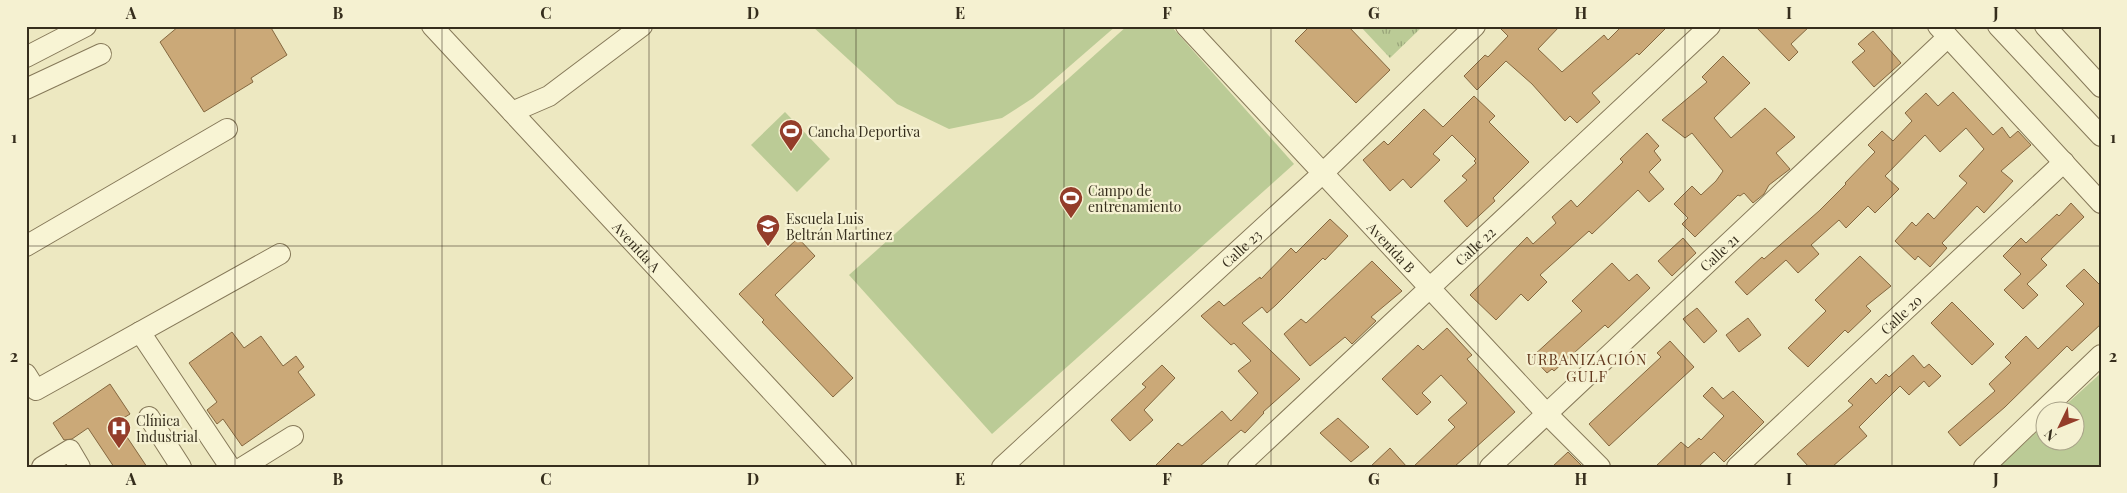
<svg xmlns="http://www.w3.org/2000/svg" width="2127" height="493" viewBox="0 0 2127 493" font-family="'Playfair Display',serif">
	<defs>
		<pattern id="park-tufts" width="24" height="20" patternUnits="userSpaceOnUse" patternTransform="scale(1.25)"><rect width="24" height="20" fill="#bbcb96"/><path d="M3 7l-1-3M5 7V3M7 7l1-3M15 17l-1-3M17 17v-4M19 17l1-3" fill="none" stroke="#99a57a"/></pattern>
	</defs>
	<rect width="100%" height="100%" fill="#ede8c1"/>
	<g fill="#bbcb96">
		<polygon points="812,26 1116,26 1033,98 1002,118 949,129 897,104"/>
		<polygon points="1127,26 1171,26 1294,164 992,434 849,275"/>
		<polygon points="785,112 830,159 797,192 751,145"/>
		<polygon points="2101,373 2101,467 1999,467 2044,425 2044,440 2074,440 2074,410 2060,410"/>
	</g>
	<polygon fill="url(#park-tufts)" points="1360,26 1423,26 1390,58"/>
	<g fill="#cba978" stroke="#856840">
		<polygon points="179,26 270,26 287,55 251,78 253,82 204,112 160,42"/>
		<polygon points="1310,26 1348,26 1390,70 1356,103 1295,41"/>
		<polygon points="1498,26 1560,26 1538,49 1562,72 1604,35 1608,40 1622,26 1668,26 1639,55 1637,53 1592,93 1600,102 1577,123 1570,116 1565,121 1532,84 1506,61 1477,90 1464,76 1485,55 1488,57 1508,36"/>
		<polygon points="1755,26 1810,26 1791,44 1798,52 1789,61"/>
		<polygon points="1873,31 1901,63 1874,87 1852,62 1865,51 1858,44"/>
		<polygon points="1723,56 1750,83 1714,118 1731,138 1765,108 1795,137 1776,153 1790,169 1769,185 1764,194 1753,203 1744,193 1740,196 1738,195 1695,237 1682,224 1688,218 1674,204 1692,186 1701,195 1716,181 1723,171 1692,133 1685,138 1662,120 1707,82 1702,77"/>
		<polygon points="1953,92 1993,135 2002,127 2010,138 2018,131 2031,145 2001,171 2013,181 1984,213 1977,206 1942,243 1947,248 1930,267 1918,256 1915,260 1895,241 1912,222 1916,226 1928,213 1934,219 1967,183 1959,176 1984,149 1966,128 1940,152 1925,135 1885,176 1899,189 1875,213 1868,206 1846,228 1839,220 1811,245 1819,254 1798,273 1786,260 1747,295 1735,282 1762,257 1764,259 1819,211 1846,184 1845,183 1875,152 1868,145 1882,131 1893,141 1912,121 1905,113 1926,93 1938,106"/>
		<polygon points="1474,96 1495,116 1489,122 1529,162 1493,198 1495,201 1467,227 1444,201 1467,180 1462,176 1476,163 1474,161 1476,159 1452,135 1433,154 1440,160 1411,188 1403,179 1390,191 1363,160 1384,141 1388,145 1424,109 1443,127"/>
		<polygon points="1647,133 1659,146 1654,151 1661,160 1649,172 1664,189 1649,202 1638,190 1592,234 1589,231 1540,275 1547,282 1528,301 1521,294 1496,320 1470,295 1527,237 1533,244 1556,223 1552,217 1571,200 1577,207 1623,162 1620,159"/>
		<polygon points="2071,203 2084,217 2041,259 2047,265 2027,284 2038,295 2023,309 2004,290 2021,274 2003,256 2021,238 2026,243 2057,214 2059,216"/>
		<polygon points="1330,219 1348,236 1325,260 1323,258 1276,305 1267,313 1262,307 1242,323 1300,379 1263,412 1264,413 1245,433 1241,430 1199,467 1154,467 1178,443 1182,446 1222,411 1231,421 1258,393 1238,371 1251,361 1234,343 1231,345 1201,316 1219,301 1224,306 1260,277 1261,279 1291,248 1296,253"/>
		<polygon points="798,238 815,256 775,295 853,378 833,397 762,322 764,320 739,294"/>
		<polygon points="1683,238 1696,253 1672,276 1658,261"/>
		<polygon points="1860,256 1891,286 1866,306 1871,311 1848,333 1845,330 1808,367 1788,348 1826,311 1815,300"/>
		<polygon points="1372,261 1402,291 1371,317 1376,321 1352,344 1345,337 1310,366 1284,334 1301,319 1306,323"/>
		<polygon points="1612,263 1629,281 1637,274 1650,288 1608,328 1605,325 1554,371 1552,369 1547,373 1532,357 1582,311 1572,301"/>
		<polygon points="2084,269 2101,286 2101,324 2072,351 2067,346 2005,407 1960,446 1948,432 1995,391 1989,384 2011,363 2005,357 2026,336 2038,349 2084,304 2066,286"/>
		<polygon points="1952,302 1994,344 1972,365 1931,323"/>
		<polygon points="1697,308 1717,331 1704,343 1683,319"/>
		<polygon points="1748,318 1761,335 1739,352 1726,335"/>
		<polygon points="1447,328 1472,355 1467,359 1515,412 1454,467 1413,467 1455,427 1448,420 1467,403 1441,375 1422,393 1431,402 1417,415 1382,379 1418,345 1423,350"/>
		<polygon points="232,332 244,348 261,336 283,366 296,356 304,367 298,372 315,395 242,446 223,419 217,424 207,410 217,402 189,363"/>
		<polygon points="1670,341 1694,367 1609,446 1589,424 1661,357 1657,353"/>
		<polygon points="1913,355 1924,368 1929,364 1941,376 1929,387 1924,381 1909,395 1900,386 1859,427 1867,436 1832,467 1809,467 1797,454 1853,405 1848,401 1871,378 1876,384 1886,374 1889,377"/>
		<polygon points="1162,365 1175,378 1144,410 1153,420 1130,441 1111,420 1146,387 1142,384"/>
		<polygon points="110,384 130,414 117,422 147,467 114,467 88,428 72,439 64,440 53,423"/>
		<polygon points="1712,387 1723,399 1733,391 1764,422 1724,462 1714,452 1698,467 1655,467 1681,442 1688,448 1699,438 1701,440 1724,416 1703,396"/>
		<polygon points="1338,418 1369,447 1351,462 1320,433"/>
		<polygon points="1390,448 1407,467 1370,467"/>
		<polygon points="1568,452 1583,467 1552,467"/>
	</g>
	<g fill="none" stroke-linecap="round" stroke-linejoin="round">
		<g stroke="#867959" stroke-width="22">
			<g id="minor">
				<path id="s1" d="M432 26 842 467"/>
				<path id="s2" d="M1186 26 1547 414 1600 467"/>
				<polyline points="1938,26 2101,203"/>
				<polyline points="1998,26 2101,136"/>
				<polyline points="2045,26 2101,87"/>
				<polyline points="26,57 86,26"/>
				<polyline points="26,89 101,54"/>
				<polyline points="512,112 549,96 642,26"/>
				<polyline points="26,246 227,129"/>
				<polyline points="140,332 230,467"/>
				<polyline points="26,374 36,390 280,254"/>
				<polyline points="149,417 181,467"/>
				<polyline points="42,467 70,450 80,467"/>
				<polyline points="243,467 293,436"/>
				<path id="s3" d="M1002 467 1324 172 1475 26"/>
				<path id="s4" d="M1238 467 1710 26"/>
				<path id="s5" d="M1490 467 1948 37"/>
				<path id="s6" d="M1737 467 2064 162"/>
				<polyline points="1984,467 2101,355"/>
			</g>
		</g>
		<use href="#minor" stroke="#f8f4d4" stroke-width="20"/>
	</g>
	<path fill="none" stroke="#362e1d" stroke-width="1" stroke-opacity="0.55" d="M235 26V467M442 26V467M649 26V467M856 26V467M1064 26V467M1271 26V467M1478 26V467M1685 26V467M1892 26V467M26 246H2101"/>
	<defs>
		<g id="stadium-pin" transform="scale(1.25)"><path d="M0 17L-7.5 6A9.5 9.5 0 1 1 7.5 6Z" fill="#943d2a" stroke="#f5f1d1"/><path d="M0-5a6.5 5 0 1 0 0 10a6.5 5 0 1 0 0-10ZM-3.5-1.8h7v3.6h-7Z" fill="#fff"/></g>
		<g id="school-pin" transform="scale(1.25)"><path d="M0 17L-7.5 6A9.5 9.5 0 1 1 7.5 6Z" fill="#943d2a" stroke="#f5f1d1"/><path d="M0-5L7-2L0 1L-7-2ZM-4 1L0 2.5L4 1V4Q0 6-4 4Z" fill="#fff"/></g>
		<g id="hospital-pin" transform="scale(1.25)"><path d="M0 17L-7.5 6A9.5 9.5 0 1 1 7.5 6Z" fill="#943d2a" stroke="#f5f1d1"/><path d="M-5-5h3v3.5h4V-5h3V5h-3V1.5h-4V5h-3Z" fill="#fff"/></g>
	</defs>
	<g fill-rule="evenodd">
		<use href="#stadium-pin" x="791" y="131"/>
		<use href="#stadium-pin" x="1071" y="198"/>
		<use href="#school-pin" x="768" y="226"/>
		<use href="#hospital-pin" x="119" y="428"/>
	</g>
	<g text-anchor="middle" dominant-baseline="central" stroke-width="4.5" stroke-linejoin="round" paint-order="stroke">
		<g font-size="14" fill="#362e1d" stroke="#f5f1d1" text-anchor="start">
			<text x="808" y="131">Cancha Deportiva</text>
			<text x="1088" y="190">Campo de<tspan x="1088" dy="16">entrenamiento</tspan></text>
			<text x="786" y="218">Escuela Luis<tspan x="786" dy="16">Beltrán Martinez</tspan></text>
			<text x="136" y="420">Clínica<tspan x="136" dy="16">Industrial</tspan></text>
		</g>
		<g font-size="14" fill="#362e1d" stroke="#f5f1d1">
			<text stroke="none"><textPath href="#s1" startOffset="301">Avenida A</textPath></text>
			<text stroke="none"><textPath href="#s4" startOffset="324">Calle 22</textPath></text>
			<text stroke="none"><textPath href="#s2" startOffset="302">Avenida B</textPath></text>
			<text stroke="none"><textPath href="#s3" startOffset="324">Calle 23</textPath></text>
			<text stroke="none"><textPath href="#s5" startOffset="314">Calle 21</textPath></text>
			<text stroke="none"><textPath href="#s6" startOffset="224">Calle 20</textPath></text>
		</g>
		<g font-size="15" letter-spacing="1" fill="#62381d" stroke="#f5f1d1">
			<text x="1587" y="359">URBANIZACIÓN<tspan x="1587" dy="17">GULF</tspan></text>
		</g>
	</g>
	<rect width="2127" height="493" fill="none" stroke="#f5f1d1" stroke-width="55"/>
	<g transform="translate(2060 426) rotate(227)"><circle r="24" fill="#f5f1d1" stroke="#a9a389"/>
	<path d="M0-4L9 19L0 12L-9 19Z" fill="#943d2a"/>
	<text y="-8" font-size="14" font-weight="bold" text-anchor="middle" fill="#362e1d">N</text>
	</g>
	<rect x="28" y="28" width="2072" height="438" fill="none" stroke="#362e1d" stroke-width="2"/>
	<g font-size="16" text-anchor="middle" font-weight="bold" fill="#362e1d">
		<text x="131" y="19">A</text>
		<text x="338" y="19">B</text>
		<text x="546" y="19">C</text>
		<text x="753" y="19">D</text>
		<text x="960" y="19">E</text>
		<text x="1167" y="19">F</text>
		<text x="1374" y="19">G</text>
		<text x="1581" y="19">H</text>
		<text x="1789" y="19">I</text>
		<text x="1996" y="19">J</text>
		<text x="14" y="143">1</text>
		<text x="2113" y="143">1</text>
		<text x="14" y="362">2</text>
		<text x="2113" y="362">2</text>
		<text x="131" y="485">A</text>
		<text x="338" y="485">B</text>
		<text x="546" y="485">C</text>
		<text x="753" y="485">D</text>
		<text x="960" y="485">E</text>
		<text x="1167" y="485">F</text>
		<text x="1374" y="485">G</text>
		<text x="1581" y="485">H</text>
		<text x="1789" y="485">I</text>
		<text x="1996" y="485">J</text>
	</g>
</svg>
